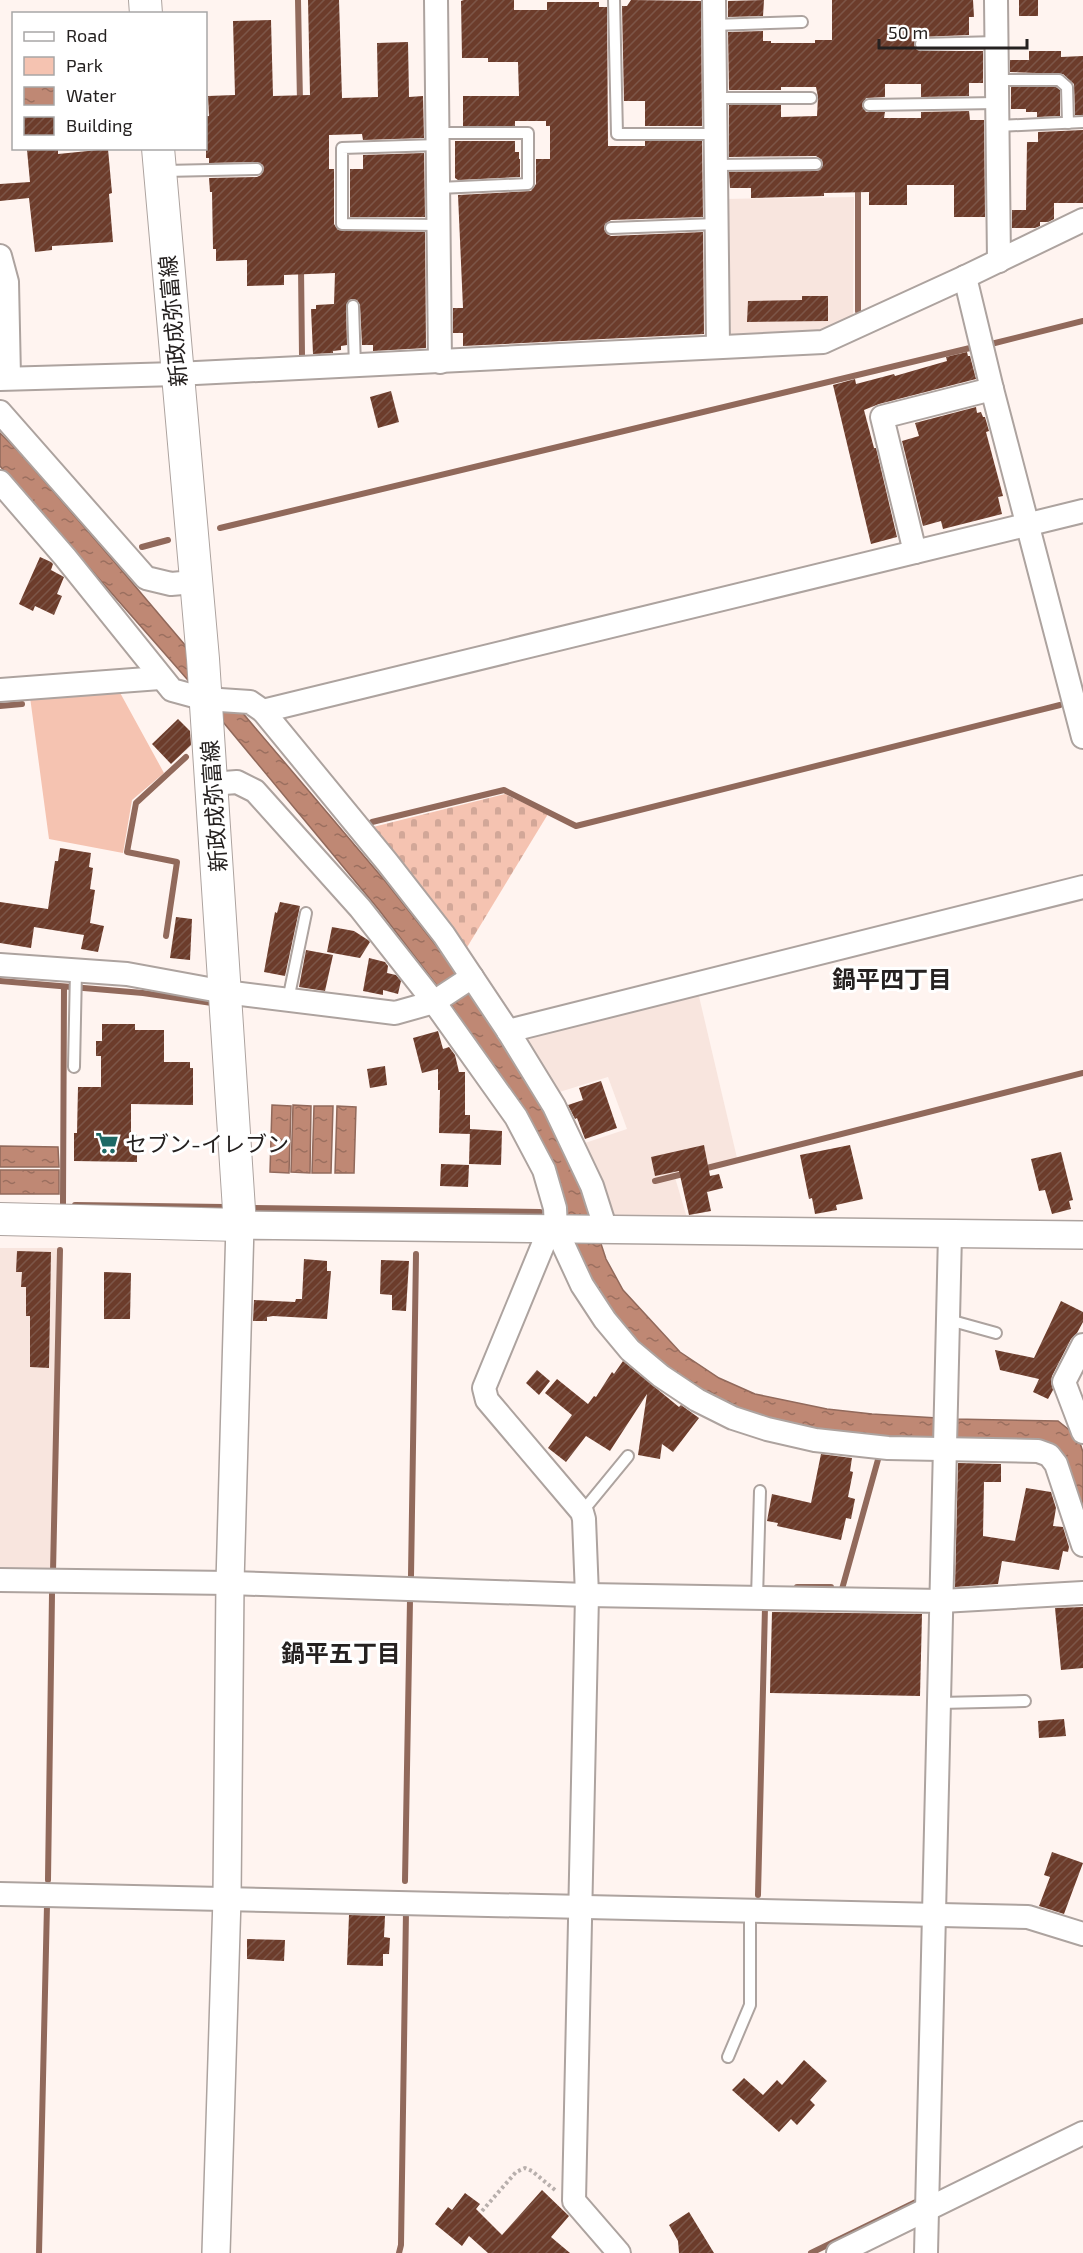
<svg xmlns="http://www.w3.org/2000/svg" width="1083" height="2253" viewBox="0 0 1083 2253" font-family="'Exo 2','Noto Sans JP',sans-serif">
	<defs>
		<pattern id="cemetery-stones" width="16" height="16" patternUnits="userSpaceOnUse" patternTransform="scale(1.5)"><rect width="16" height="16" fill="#f5c3b1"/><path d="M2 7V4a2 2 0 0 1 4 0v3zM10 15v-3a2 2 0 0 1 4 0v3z" fill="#d2a798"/></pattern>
		<pattern id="water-ripples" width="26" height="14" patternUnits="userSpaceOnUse" patternTransform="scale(1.5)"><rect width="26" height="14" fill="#bf8874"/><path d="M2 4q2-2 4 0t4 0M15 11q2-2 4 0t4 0" fill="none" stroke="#9b6f5f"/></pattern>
		<pattern id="building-hatch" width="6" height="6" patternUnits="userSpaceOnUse" patternTransform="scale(1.5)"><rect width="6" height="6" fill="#6c3c2b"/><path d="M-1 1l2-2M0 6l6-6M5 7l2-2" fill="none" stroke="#7c5648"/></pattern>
	</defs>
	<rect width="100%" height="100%" fill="#fff4f0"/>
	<g fill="#f8e5de">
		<polygon points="854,197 853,320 824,333 726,342 723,199"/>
		<polygon points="698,992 737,1158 674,1174 687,1218 614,1217 604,1183 582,1144 627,1129 608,1077 553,1094 518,1038"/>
		<polygon points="0,1248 61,1248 55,1575 0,1574"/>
	</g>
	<polygon fill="#f5c3b1" points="118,689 164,773 132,800 123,853 49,839 30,697"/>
	<polygon fill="url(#cemetery-stones)" points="505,794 548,814 466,949 373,827"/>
	<g fill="url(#water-ripples)" stroke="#91695b" stroke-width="1.5">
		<polygon points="0,433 20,453 118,566 386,882 457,972 541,1099 583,1189 606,1259 623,1290 680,1352 719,1378 755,1394 827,1409 872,1414 954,1419 1058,1421 1078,1437 1083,1452 1083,1527 1059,1456 802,1428 760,1418 712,1399 650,1356 617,1319 575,1253 533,1127 448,1000 379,910 194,687 0,466"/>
		<polygon points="272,1105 291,1106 289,1173 270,1172"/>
		<polygon points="293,1105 311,1106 310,1173 291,1172"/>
		<polygon points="314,1106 333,1106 331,1173 312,1173"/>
		<polygon points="337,1106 356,1107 354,1173 335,1173"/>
		<polygon points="0,1146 58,1147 59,1167 0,1167"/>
		<rect x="0" y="1170" width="59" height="24"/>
	</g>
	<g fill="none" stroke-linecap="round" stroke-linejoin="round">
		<g stroke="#91695b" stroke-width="6">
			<polyline points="298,0 300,102"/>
			<polyline points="858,187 858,311"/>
			<polyline points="301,268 302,355"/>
			<polyline points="987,345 1083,321"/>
			<polyline points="220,528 970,348"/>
			<polyline points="142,547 168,540"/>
			<polyline points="0,706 22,704"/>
			<polyline points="372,822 504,790 576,826 1060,705"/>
			<polyline points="166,936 177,862 127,852 136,803 186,757"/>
			<polyline points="0,981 143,993 212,1003"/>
			<polyline points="703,1169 1083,1073"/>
			<polyline points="655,1181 687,1173"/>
			<polyline points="63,1205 64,987"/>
			<polyline points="75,1205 224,1207"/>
			<polyline points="254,1208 540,1212"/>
			<polyline points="53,1572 60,1250"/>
			<polyline points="411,1576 416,1254"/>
			<polyline points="797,1587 831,1587"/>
			<polyline points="842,1589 879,1456"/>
			<polyline points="48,1880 52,1594"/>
			<polyline points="405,1881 410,1600"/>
			<polyline points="758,1895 765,1607"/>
			<polyline points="39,2253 47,1905"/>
			<polyline points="399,2253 401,2245 406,1911"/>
			<polyline points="811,2253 918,2201 918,2196"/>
		</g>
	</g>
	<g fill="url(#building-hatch)">
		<polygon points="308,0 339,0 342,98 378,97 377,43 408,42 409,97 423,96 424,138 363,140 362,134 329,135 329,169 334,169 334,224 338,230 425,232 426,348 373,351 373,345 362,345 360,305 357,300 352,299 349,300 346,306 347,345 341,346 341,350 333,351 333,353 313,354 311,309 316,309 316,305 334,304 335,273 284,275 284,285 247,286 247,260 216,261 216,249 213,249 212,192 210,192 209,178 257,177 261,175 264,169 263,165 257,162 209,163 209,158 206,158 206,116 209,116 208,96 235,95 233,21 271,20 273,96 310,95"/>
		<polygon points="464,0 514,0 514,10 547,10 547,2 599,2 599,7 607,7 608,146 645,146 645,141 702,141 703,217 611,220 605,224 604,229 607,234 611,236 703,232 704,334 463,346 463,333 453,333 453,308 463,308 458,195 531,191 536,184 536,159 550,159 550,126 546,126 546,121 515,121 515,126 463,126 463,96 519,96 518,62 488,62 488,58 462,58 461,1"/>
		<polygon points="631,0 701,1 702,126 645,126 645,101 624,101 622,6 627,6"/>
		<polygon points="764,0 763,16 728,17 728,1"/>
		<polygon points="832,0 973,0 974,17 969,17 969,35 920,37 915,40 914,45 917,50 921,51 983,51 983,83 969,83 969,96 921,97 921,84 885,84 885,97 866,98 862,106 866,112 885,112 884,118 921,118 921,112 969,111 970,120 984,120 985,217 954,217 954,185 907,185 907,205 869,205 869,192 824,193 824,196 751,198 751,188 730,188 729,172 816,171 820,170 823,165 822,160 816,156 729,157 729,105 781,105 781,117 817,116 818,97 816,87 781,87 781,90 729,90 728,32 763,31 763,41 771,41 771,43 815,43 815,40 832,40"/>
		<rect x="1019" y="0" width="19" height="16"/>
		<polygon points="1029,51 1061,51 1061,57 1083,56 1083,115 1075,115 1074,84 1063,74 1010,72 1010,60 1029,60"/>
		<polygon points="1011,87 1056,87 1060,90 1060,116 1037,117 1037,112 1026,112 1026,109 1011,109"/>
		<polygon points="1083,130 1083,203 1054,203 1054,219 1048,222 1040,222 1040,226 1035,228 1012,228 1012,210 1026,210 1027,142 1038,142 1038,132"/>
		<polygon points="455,141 515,141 515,152 519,152 519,159 520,159 520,177 458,180 455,178"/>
		<polygon points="58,148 58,154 108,149 112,193 109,194 113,242 52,246 52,250 35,252 29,198 0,201 0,184 30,182 27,150"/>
		<polygon points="424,153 425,217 350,217 350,169 363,169 363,155"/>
		<polygon points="802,296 828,296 828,321 747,322 748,301 802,300"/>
		<polygon points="967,352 968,356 970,356 976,379 879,404 864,410 874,448 876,448 897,537 871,544 833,385 855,379 856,384 894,374 895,376 947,361 946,357"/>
		<polygon points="391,391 399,422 378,428 370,397"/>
		<polygon points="976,407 977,413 981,412 983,417 985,417 989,431 986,432 1003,496 998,497 1002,514 943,529 941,521 923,526 902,441 919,436 915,423"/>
		<polygon points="40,557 51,562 53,564 51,570 64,577 57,594 62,596 54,615 35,606 33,611 19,604"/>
		<polygon points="178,719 190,731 191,745 171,764 152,744"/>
		<polygon points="60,848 91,853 89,867 93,868 90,889 95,890 90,923 104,926 98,952 81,949 84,935 34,927 31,948 0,943 0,902 48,909 55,861 58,861"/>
		<polygon points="280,902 300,906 285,976 264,972 275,912 277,913"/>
		<polygon points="176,917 192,919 190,960 170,958"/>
		<polygon points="332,927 354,931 368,940 370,942 360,958 327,952"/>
		<polygon points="306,950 333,955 325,991 299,987"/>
		<polygon points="369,958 385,962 388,966 387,973 396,975 401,981 398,994 383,990 383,995 363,991"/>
		<polygon points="102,1024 135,1024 135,1030 164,1030 164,1062 190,1062 190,1068 193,1068 193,1105 131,1104 131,1134 137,1134 137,1162 74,1161 74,1133 77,1133 78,1087 101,1087 101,1056 96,1056 96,1041 102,1041"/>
		<polygon points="438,1031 443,1049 449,1047 455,1055 459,1072 465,1072 465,1115 470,1115 470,1134 439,1133 440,1090 438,1090 438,1069 422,1073 413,1038"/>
		<polygon points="385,1066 387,1085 370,1088 367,1069"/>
		<polygon points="601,1081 617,1128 585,1139 577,1118 575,1119 568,1105 583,1100 579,1088"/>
		<polygon points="470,1129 502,1131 501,1165 469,1164"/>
		<polygon points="704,1145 710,1176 719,1174 723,1188 707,1192 711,1211 689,1215 679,1171 655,1176 651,1157"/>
		<polygon points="850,1145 863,1199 836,1205 837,1210 815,1214 812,1198 809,1199 800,1155"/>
		<polygon points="1061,1152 1073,1200 1069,1201 1071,1209 1052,1214 1045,1190 1039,1191 1031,1159"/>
		<polygon points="441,1164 469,1165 468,1187 440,1186"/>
		<polygon points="17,1251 51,1252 49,1368 30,1367 30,1316 26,1316 26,1287 21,1287 22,1272 16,1272"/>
		<polygon points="304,1259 327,1261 327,1271 331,1271 327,1319 273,1316 267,1317 267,1321 253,1321 254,1300 295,1302 296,1299 302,1299"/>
		<polygon points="381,1260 409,1261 406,1311 392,1310 392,1295 380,1294"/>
		<polygon points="104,1272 131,1273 130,1319 104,1319"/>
		<polygon points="1061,1301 1083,1312 1083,1322 1077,1333 1071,1339 1052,1376 1051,1382 1053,1390 1048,1399 1033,1392 1039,1379 1000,1370 995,1350 1034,1358"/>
		<polygon points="623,1361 679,1407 681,1405 699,1418 673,1452 662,1444 660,1459 638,1455 647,1394 610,1451 586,1436 566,1462 548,1448 572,1415 545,1393 557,1379 588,1404 594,1396 596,1397 612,1372 614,1374"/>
		<polygon points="537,1370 550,1381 539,1395 526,1383"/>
		<polygon points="821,1454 852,1458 850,1471 853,1472 848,1497 855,1499 851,1519 846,1518 841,1540 777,1526 778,1523 767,1521 772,1494 811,1503"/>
		<polygon points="958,1463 1001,1464 1001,1482 984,1482 983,1536 1015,1541 1026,1488 1051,1492 1056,1508 1053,1526 1063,1527 1069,1547 1068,1552 1063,1551 1059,1570 1002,1561 998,1584 955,1587"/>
		<polygon points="1083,1607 1083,1668 1061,1670 1055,1608"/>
		<polygon points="772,1612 922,1614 920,1696 770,1693"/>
		<polygon points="1064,1719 1066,1736 1039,1738 1038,1721"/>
		<polygon points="1052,1852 1083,1863 1064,1914 1039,1906 1050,1877 1044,1875"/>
		<polygon points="349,1915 385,1916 384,1937 390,1938 389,1954 383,1954 383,1966 347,1965"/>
		<polygon points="247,1939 285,1940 284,1961 247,1959"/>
		<polygon points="804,2060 827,2081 810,2100 815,2105 797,2125 791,2119 779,2132 732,2090 744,2078 763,2095 777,2080 782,2085"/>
		<polygon points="542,2190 569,2216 551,2237 570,2253 488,2253 469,2236 462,2246 435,2224 448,2207 452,2210 465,2193 480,2204 476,2209 502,2235"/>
		<polygon points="689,2212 714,2253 679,2253 678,2241 669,2225"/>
	</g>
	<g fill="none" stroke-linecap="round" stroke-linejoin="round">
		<g stroke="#ada39f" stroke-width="14">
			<g id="service">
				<polyline points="614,0 617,134 715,134"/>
				<polyline points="714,25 802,22"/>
				<polyline points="921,44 997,42"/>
				<polyline points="997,80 1059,80 1067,87 1068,123"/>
				<polyline points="715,98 811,98"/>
				<polyline points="869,105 997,103"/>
				<polyline points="998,126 1083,122"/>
				<polyline points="438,133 528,133 528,184 439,188"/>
				<polyline points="438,145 342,148 342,224 439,225"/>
				<polyline points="716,165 816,164"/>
				<polyline points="164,171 257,169"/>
				<polyline points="611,228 716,224"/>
				<polyline points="353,306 355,366"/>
				<polyline points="288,1000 306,913"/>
				<polyline points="74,1067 76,971"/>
				<polyline points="949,1320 996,1333"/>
				<polyline points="582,1512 628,1456"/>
				<polyline points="757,1598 760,1491"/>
				<polyline points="939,1703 1025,1701"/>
				<polyline points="728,2057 750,2005 750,1910"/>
			</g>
		</g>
		<g stroke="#ada39f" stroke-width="26">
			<g id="minor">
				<polyline points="436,0 440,362"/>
				<polyline points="714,0 718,346"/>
				<polyline points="996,0 999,261"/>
				<polyline points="0,256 7,282 9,377"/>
				<polyline points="965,277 992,389 1083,737"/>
				<polyline points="0,379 176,374 823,342 965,277 1083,220"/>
				<polyline points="0,412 146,578 171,584 194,582"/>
				<polyline points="0,482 65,557 172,690 205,699 250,702 263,711 387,862 444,935 508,1031 554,1106 592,1186 606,1230"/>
				<polyline points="915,552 882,417 992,389"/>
				<polyline points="0,690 160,678"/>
				<polyline points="263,711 1083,511"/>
				<polyline points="211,784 237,782 255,791 360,908 434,1002 516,1117 544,1170 555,1208 556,1229 582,1285 605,1320 630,1350 661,1376 697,1400 733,1418 767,1429 815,1440 888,1448 1038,1451 1049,1455 1056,1464 1083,1545"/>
				<polyline points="0,965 127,974 225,992 395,1013 434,1002 472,977"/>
				<polyline points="508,1031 1083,887"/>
				<polyline points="550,1228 484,1388 487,1400 582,1512 584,1519 587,1595 574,2201 619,2253"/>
				<polyline points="1083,1345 1064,1382 1083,1432"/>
				<polyline points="0,1580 230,1583 587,1595 942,1601 1083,1593"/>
				<polyline points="0,1894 1028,1917 1083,1934"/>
				<polyline points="838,2253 1083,2133"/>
				<polyline points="926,2253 950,1234"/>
			</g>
		</g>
		<g stroke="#ada39f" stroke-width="30">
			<polyline id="tertiary" points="216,2253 227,1898 230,1583 240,1225 1083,1235"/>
		</g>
		<g stroke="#ada39f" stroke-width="34">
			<g id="secondary">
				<polyline points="145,0 146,14"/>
				<polyline points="0,1219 240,1225 203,659 158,148"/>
			</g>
		</g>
		<polyline stroke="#b8afac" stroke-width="4" stroke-dasharray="3 3" stroke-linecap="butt" points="482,2211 516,2172 525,2168 532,2171 555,2190"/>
		<use href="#service" stroke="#fff" stroke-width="10"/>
		<use href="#minor" stroke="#fff" stroke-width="22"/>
		<use href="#tertiary" stroke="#fff" stroke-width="27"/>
		<use href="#secondary" stroke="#fff" stroke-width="32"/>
	</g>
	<defs>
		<g id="supermarket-bare" transform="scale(1.8)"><path d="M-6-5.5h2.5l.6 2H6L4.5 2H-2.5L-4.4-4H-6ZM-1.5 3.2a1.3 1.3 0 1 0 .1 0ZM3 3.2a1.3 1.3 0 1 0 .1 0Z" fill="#1d6965" stroke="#fff" stroke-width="2.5" paint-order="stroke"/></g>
	</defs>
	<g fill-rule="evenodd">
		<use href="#supermarket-bare" x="107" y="1143"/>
	</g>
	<g text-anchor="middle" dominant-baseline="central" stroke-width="6" stroke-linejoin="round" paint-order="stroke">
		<g font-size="22" fill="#252120" stroke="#fff">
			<text transform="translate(172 321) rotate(-95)">新政成弥富線</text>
			<text transform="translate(213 806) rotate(-94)">新政成弥富線</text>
		</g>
		<g font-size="22" fill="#252120" stroke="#fff" text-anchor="start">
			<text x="125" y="1143">セブン-イレブン</text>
		</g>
		<g font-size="24" font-weight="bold" fill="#252120" stroke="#fff">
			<text x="892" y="978">鍋平四丁目</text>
			<text x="341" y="1652">鍋平五丁目</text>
		</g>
	</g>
	<rect x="12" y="12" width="195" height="138" fill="#ffffff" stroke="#a8a6a6" stroke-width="1.5"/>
	<rect x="24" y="32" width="30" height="9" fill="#ffffff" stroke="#a8a6a6" stroke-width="1.5"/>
	<text x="66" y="42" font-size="18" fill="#252120">Road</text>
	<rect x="24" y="57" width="30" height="18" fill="#f5c3b1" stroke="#a8a6a6" stroke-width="1.5"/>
	<text x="66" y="72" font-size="18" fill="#252120">Park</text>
	<rect x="24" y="87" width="30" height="18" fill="url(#water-ripples)" stroke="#a8a6a6" stroke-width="1.5"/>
	<text x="66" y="102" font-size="18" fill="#252120">Water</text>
	<rect x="24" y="117" width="30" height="18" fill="url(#building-hatch)" stroke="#a8a6a6" stroke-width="1.5"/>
	<text x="66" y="132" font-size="18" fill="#252120">Building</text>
	<path d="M879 39v9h148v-9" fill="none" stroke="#252120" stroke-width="3"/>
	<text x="888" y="39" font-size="18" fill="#252120" stroke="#ffffff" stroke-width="4.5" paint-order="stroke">50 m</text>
</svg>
